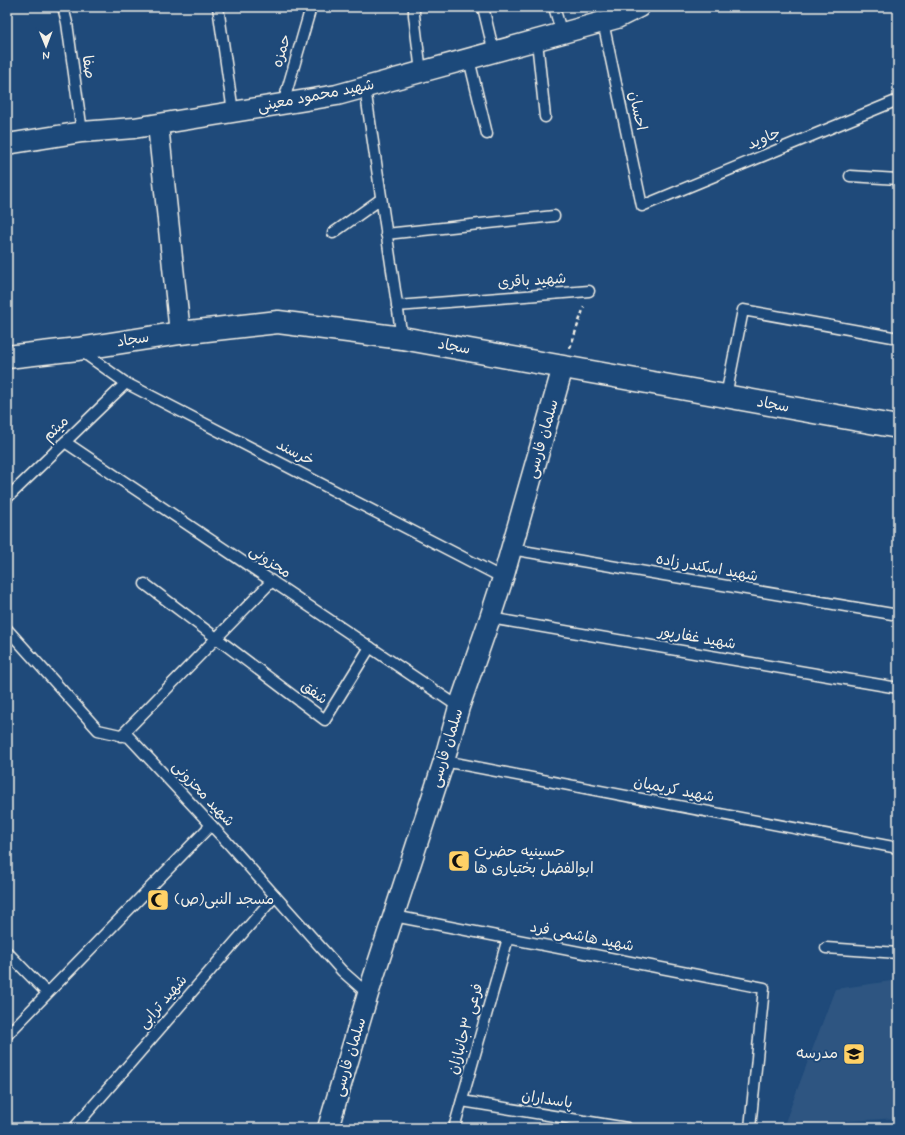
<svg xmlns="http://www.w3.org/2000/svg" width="905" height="1135" viewBox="0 0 905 1135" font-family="Mynerve,'Playpen Sans Arabic',sans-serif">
	<rect width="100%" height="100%" fill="#1f4a7a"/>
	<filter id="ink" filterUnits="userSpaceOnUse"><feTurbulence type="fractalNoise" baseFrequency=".025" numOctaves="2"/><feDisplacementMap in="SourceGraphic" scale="8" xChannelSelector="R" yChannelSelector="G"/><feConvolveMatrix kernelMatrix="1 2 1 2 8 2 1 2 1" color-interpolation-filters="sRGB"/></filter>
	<g filter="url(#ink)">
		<polygon fill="#2d5581" points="898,980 898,1118 784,1125 835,989"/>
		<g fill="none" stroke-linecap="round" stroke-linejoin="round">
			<g stroke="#f4f1e8" stroke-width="13">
				<g id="lane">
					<polyline points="63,7 67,23 82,132"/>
					<polyline points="218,7 233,112"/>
					<polyline points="414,7 414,15 421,72"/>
					<polyline points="483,7 494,53"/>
					<polyline points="554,7 562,34"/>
					<polyline points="603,22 642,206 898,100"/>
					<polyline points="537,41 545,117"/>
					<polyline points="469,59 487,134"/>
					<polyline points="365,88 402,338"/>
					<polyline points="283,104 311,7"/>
					<polyline points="850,176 898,179"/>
					<polyline points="333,233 381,199"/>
					<polyline points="386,234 554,216"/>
					<polyline points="397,306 589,291"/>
					<polyline points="81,351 126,383 503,578"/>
					<polyline points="726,396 743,310 898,338"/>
					<polyline points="65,442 459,707"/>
					<polyline points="7,498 126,383"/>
					<polyline points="511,549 898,615"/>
					<polyline points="145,584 325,720 370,647"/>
					<polyline points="490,618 898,688"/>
					<polyline points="7,629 98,730 129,737 227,842 342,971 368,994"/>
					<polyline points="121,736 272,581"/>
					<polyline points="444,761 898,848"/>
					<polyline points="394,916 764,988 750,1128"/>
					<polyline points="826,948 898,953"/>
					<polyline points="7,952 47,993"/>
					<polyline points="7,1035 211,825"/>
					<polyline points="462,1101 627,1128"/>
					<polyline points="74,1128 275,896"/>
					<polyline points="454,1128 508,938"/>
				</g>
			</g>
			<g stroke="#f4f1e8" stroke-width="23">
				<g id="street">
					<polyline points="158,125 180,333"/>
					<polyline points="7,144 82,132 134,128 337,95 617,18 639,7"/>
					<polyline points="328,1128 368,994 444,761 459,707 490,618 503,578 563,367"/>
				</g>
			</g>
			<g stroke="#f4f1e8" stroke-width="25">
				<polyline id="secondary" points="7,357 78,349 180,333 278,322 402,338 898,427"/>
			</g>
			<polyline stroke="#f4f1e8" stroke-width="2.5" stroke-dasharray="4 3" stroke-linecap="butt" points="570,348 584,307"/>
			<use href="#lane" stroke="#1f4a7a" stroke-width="10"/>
			<use href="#street" stroke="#1f4a7a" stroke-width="20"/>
			<use href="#secondary" stroke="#1f4a7a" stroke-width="22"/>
		</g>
	</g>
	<defs>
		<g id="mosque-square" transform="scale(1.15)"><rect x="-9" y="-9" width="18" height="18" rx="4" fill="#ffd166" stroke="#1f4a7a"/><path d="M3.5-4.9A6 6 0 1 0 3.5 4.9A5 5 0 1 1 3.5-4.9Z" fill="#111"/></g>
		<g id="school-square" transform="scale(1.15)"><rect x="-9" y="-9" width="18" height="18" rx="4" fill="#ffd166" stroke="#1f4a7a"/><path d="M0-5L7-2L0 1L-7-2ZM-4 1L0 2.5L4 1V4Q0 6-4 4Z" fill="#111"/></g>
	</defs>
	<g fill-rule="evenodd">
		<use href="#mosque-square" x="459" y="861"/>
		<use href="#mosque-square" x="158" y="900"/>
		<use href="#school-square" x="854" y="1054"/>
	</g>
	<g text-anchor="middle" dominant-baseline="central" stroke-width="4" stroke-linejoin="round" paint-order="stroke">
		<g font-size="15" fill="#f4f1e8" stroke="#1f4a7a">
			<text transform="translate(282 51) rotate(-74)">حمزه</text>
			<text transform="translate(88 67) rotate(82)">صفا</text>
			<text transform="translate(316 96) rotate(-11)">شهید محمود معینی</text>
			<text transform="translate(637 111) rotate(78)">احسان</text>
			<text transform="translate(764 139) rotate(-23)">جاوید</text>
			<text transform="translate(532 281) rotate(-4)">شهید باقری</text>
			<text transform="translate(133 340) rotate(-9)">سجاد</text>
			<text transform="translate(454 347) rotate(10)">سجاد</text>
			<text transform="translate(773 405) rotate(10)">سجاد</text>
			<text transform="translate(56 429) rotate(-44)">میثم</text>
			<text transform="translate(543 439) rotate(-74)">سلمان فارسی</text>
			<text transform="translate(295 453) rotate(27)">خرسند</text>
			<text transform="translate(270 562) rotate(34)">محزونی</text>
			<text transform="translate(707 568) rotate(10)">شهید اسکندر زاده</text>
			<text transform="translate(697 638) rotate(10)">شهید غفارپور</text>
			<text transform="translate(314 693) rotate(37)">شفق</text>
			<text transform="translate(447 748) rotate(-73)">سلمان فارسی</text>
			<text transform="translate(674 790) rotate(11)">شهید کریمیان</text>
			<text transform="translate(203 794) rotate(47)">شهید محزونی</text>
			<text transform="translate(582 937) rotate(11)">شهید هاشمی فرد</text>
			<text transform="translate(163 1002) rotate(-49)">شهید ترابی</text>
			<text transform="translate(466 1029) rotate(-74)">فرعی ۳جانبازان</text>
			<text transform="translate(350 1057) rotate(-73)">سلمان فارسی</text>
			<text transform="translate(547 1100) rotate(9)">پاسداران</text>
		</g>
		<g font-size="15" fill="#f4f1e8" stroke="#1f4a7a" text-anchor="start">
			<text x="474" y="852">حسینیه حضرت<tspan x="474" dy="17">ابوالفضل بختیاری ها</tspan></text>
			<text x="174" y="900">مسجد النبی(ص)</text>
			<text x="838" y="1054" text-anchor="end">مدرسه</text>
		</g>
	</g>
	<rect width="905" height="1135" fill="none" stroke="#1f4a7a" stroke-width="24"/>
	<rect x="12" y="12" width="881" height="1111" fill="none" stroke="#f4f1e8" stroke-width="1.5" filter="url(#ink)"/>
	<g transform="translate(46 46) rotate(179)" stroke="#1f4a7a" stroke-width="3" paint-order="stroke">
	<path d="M0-3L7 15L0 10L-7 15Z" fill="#f4f1e8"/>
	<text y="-6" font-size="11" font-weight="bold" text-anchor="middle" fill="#f4f1e8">N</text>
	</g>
</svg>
